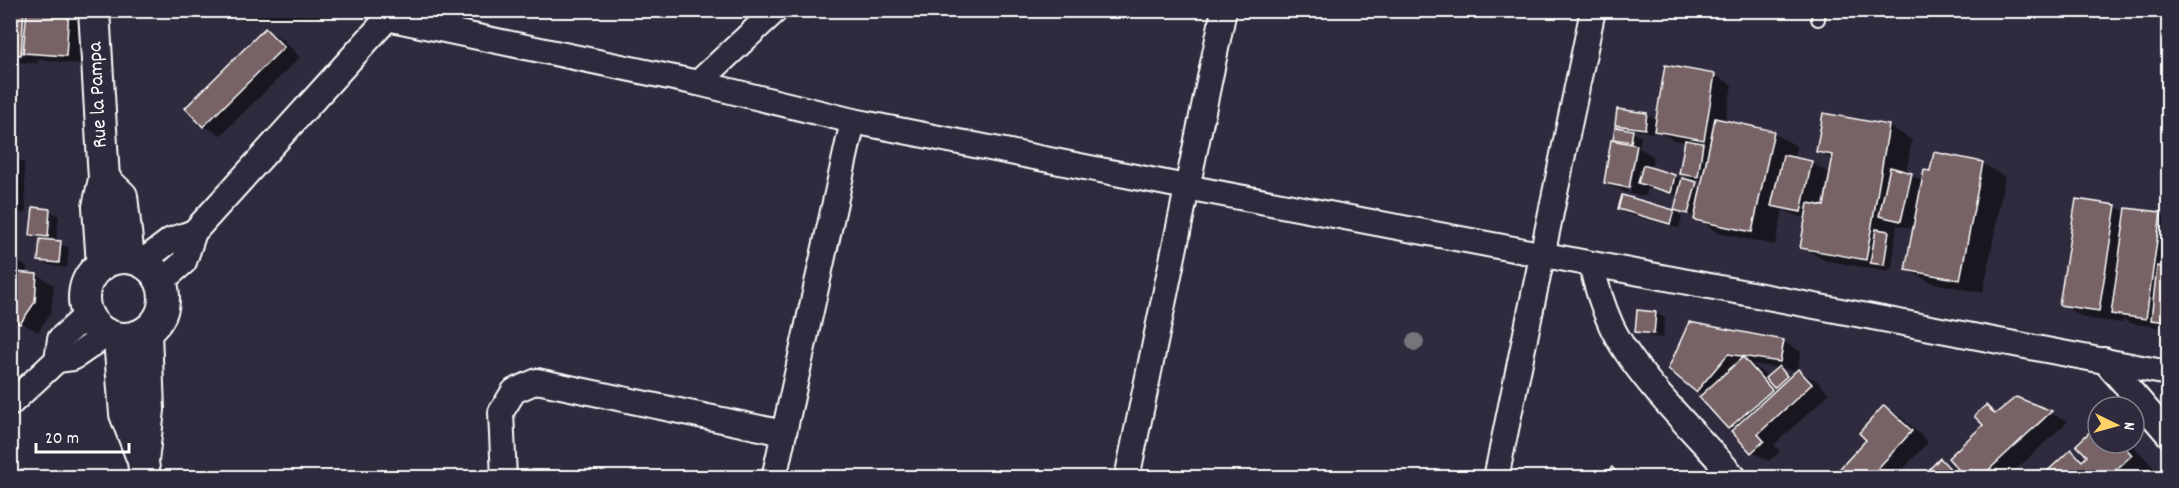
<svg xmlns="http://www.w3.org/2000/svg" width="2179" height="488" viewBox="0 0 2179 488" font-family="Dekko,sans-serif">
	<rect width="100%" height="100%" fill="#2f2a3d"/>
	<filter id="ink" filterUnits="userSpaceOnUse"><feTurbulence type="fractalNoise" baseFrequency=".0167" numOctaves="2"/><feDisplacementMap in="SourceGraphic" scale="12" xChannelSelector="R" yChannelSelector="G"/><feConvolveMatrix kernelMatrix="1 2 1 2 8 2 1 2 1" color-interpolation-filters="sRGB"/></filter>
	<g filter="url(#ink)">
		<g fill="#0007" fill-rule="evenodd">
			<polygon points="10,10 78,10 87,16 83,65 38,59 38,63 11,62"/>
			<polygon points="225,10 331,10 331,19 242,20"/>
			<polygon points="265,29 282,39 300,57 221,135 204,126"/>
			<path d="M1715 75 1732 85 1725 122 1773 133 1796 146 1794 159 1812 163 1829 173 1821 207H1826L1834 160 1818 151 1889 126 1912 140 1906 173 1923 181 1932 172 1982 163 2005 177 1983 293 1930 282 1906 269 1914 229 1897 225 1892 269 1889 268V272L1824 260 1801 247 1806 219 1783 210 1775 245 1718 233 1696 217 1676 209 1679 196 1648 187 1646 196 1630 194 1637 150H1634L1627 193 1605 183 1624 144 1614 138 1629 131 1617 124 1646 114 1657 121ZM1628 129 1653 133 1654 129 1673 140 1686 142 1681 174 1690 179 1703 181 1702 187 1651 169 1653 156 1639 148 1641 137Z"/>
			<polygon points="10,155 24,163 26,213 10,213"/>
			<polygon points="2078,201 2116,207 2127,213 2160,214 2168,219 2168,328 2163,325 2163,328 2130,323 2123,319 2122,323 2084,318 2061,304"/>
			<polygon points="34,209 50,211 59,216 56,242 69,248 67,268 48,265 39,260 40,239 31,234"/>
			<polygon points="1620,209 1673,211 1682,216 1679,228 1628,214"/>
			<polygon points="10,257 27,267 27,275 37,275 54,285 51,312 38,332 10,316 10,279 16,282 16,279 10,276"/>
			<polygon points="1656,313 1665,318 1663,338 1646,336 1637,331"/>
			<path d="M1690 324 1784 342 1801 352 1797 370 1816 380 1829 394 1774 445 1780 451 1769 461 1752 452 1729 427 1704 395 1697 391ZM1752 364 1779 368 1768 377ZM1780 368 1798 371 1791 377Z"/>
			<polygon points="2016,398 2068,421 2007,478 1923,478 1941,460 1964,474 1986,425 1986,407 1998,414"/>
			<polygon points="1884,407 1901,417 1928,442 1895,478 1833,478 1868,440"/>
			<polygon points="2098,426 2098,443 2131,443 2154,468 2144,478 2042,478 2071,451 2085,459 2089,456"/>
			<polygon points="1612,469 1627,478 1602,478"/>
		</g>
		<g fill="#776265" stroke="#fff" stroke-width="1.5">
			<polygon points="10,10 24,10 21,55 10,54"/>
			<polygon points="27,10 69,10 66,56 23,53"/>
			<polygon points="265,28 284,47 203,127 185,108"/>
			<polygon points="1665,65 1715,74 1704,140 1654,131"/>
			<polygon points="1617,109 1647,113 1645,129 1615,125"/>
			<polygon points="1823,113 1889,125 1866,260 1800,248 1808,203 1824,206 1833,155 1816,152"/>
			<polygon points="1715,118 1774,131 1752,232 1694,220"/>
			<polygon points="1615,127 1633,130 1631,142 1613,139"/>
			<polygon points="1611,140 1637,145 1629,188 1604,183"/>
			<polygon points="1685,140 1703,143 1698,177 1679,174"/>
			<polygon points="1934,152 1983,162 1960,280 1905,270 1924,170 1930,171"/>
			<polygon points="1783,155 1812,161 1801,212 1771,206"/>
			<polygon points="1643,165 1675,175 1671,193 1638,183"/>
			<polygon points="1890,167 1912,173 1901,221 1879,216"/>
			<polygon points="1682,178 1697,182 1688,214 1674,210"/>
			<polygon points="1622,195 1674,210 1670,224 1618,209"/>
			<polygon points="2076,199 2116,205 2099,311 2059,305"/>
			<polygon points="33,207 50,209 48,237 30,235"/>
			<polygon points="2126,208 2161,212 2146,319 2111,314"/>
			<polygon points="1876,229 1889,231 1884,265 1870,263"/>
			<polygon points="40,239 61,241 59,263 38,261"/>
			<polygon points="2157,266 2168,268 2168,322 2151,320"/>
			<polygon points="15,272 37,274 35,302 20,324 10,318"/>
			<polygon points="1637,310 1656,312 1654,334 1635,332"/>
			<polygon points="1689,322 1784,340 1780,362 1728,354 1696,392 1668,369"/>
			<polygon points="1743,357 1772,390 1728,429 1699,397"/>
			<polygon points="1779,366 1787,376 1774,388 1765,378"/>
			<polygon points="1798,369 1812,384 1758,434 1764,441 1751,453 1731,431"/>
			<polygon points="2016,397 2052,411 1980,478 1966,478 1948,458 1983,425 1974,416 1986,405 1995,414"/>
			<polygon points="1884,405 1912,431 1869,478 1831,478 1866,440 1859,433"/>
			<polygon points="2098,424 2098,443 2121,443 2132,455 2107,478 2040,478 2071,449 2082,461 2087,456 2076,445"/>
			<polygon points="1940,458 1959,478 1921,478"/>
			<polygon points="1612,467 1621,478 1600,478"/>
		</g>
		<g fill="none" stroke-linecap="round" stroke-linejoin="round">
			<g stroke="#fff" stroke-width="16">
				<polyline id="service" points="1818,19 1819,10"/>
			</g>
			<g stroke="#fff" stroke-width="28">
				<g id="minor">
					<polyline points="387,18 698,83 853,121 1186,187 2168,373"/>
					<polyline points="698,83 776,10"/>
					<polyline points="142,262 171,240 194,232"/>
					<path d="M1591 264C1596 285 1602 305 1611 325 1634 375 1697 434 1735 478"/>
					<polyline points="161,282 184,262 194,232 395,10"/>
					<polyline points="57,360 73,358 106,335"/>
					<polyline points="2104,360 2168,434"/>
					<polyline points="10,404 57,360 60,339 87,315"/>
					<polyline points="504,478 501,412 514,391 537,381 784,433"/>
					<polyline points="774,478 853,121"/>
					<polyline points="1127,478 1224,10"/>
					<polyline points="1496,478 1593,10"/>
				</g>
			</g>
			<g stroke="#fff" stroke-width="34">
				<g id="tertiary">
					<polyline points="94,10 104,179 98,207 102,265"/>
					<polyline points="104,179 122,196 129,258"/>
					<circle cx="124" cy="298" r="40"/>
					<polyline points="119,339 125,414 142,458"/>
					<polyline points="145,478 143,461 149,410 146,332"/>
				</g>
			</g>
			<use href="#service" stroke="#2f2a3d" stroke-width="12"/>
			<use href="#minor" stroke="#2f2a3d" stroke-width="24"/>
			<use href="#tertiary" stroke="#2f2a3d" stroke-width="30"/>
		</g>
		<circle fill="#74767b" cx="1415" cy="342" r="9"/>
	</g>
	<g text-anchor="middle" dominant-baseline="central" stroke-width="6" stroke-linejoin="round" paint-order="stroke">
		<g font-size="21" fill="#fff" stroke="#2f2a3d">
			<text transform="translate(99 95) rotate(-93)">Rue la Pampa</text>
		</g>
	</g>
	<rect width="2179" height="488" fill="none" stroke="#2f2a3d" stroke-width="36"/>
	<rect x="18" y="18" width="2143" height="452" fill="none" stroke="#fff" stroke-width="2" filter="url(#ink)"/>
	<g transform="translate(2116 425) rotate(95)"><circle r="28" fill="#2f2a3d" stroke="#827f8b" stroke-width="1.5"/>
	<path d="M0-4.5L10 22L0 15L-10 22Z" fill="#ffd166"/>
	<text y="-9" font-size="16" font-weight="bold" text-anchor="middle" fill="#ffffff">N</text>
	</g>
	<path d="M36 443v9h93v-9" fill="none" stroke="#ffffff" stroke-width="3"/>
	<text x="45" y="443" font-size="18" fill="#ffffff" stroke="#2f2a3d" stroke-width="4.5" paint-order="stroke">20 m</text>
</svg>
